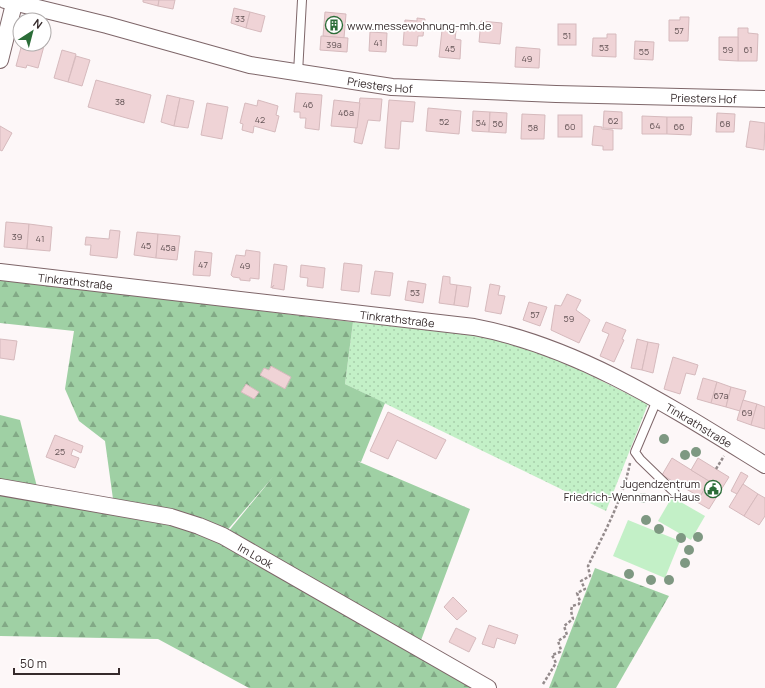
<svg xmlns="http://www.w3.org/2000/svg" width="765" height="688" viewBox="0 0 765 688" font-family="Manrope,sans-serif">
	<defs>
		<pattern id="grass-dots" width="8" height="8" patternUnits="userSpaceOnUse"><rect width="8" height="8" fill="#c3f0c7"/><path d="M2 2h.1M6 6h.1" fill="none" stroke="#a8ceab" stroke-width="1.8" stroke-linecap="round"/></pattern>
		<pattern id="forest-firs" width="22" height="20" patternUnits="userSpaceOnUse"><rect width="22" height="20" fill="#9fd0a4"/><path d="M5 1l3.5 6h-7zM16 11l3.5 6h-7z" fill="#82a986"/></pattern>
	</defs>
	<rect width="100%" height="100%" fill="#fdf7f8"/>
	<polygon fill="url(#grass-dots)" points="353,322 487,335 540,350 648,404 606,511 345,384"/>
	<g fill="url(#forest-firs)">
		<polygon points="0,279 353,322 345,384 385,403 361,462 357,461 470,509 417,651 484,688 249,688 158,639 0,636 0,489 175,520 223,538 273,477 224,534 113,499 105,441 79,421 65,389 74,331 0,323"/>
		<polygon points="0,415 20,420 37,487 0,481"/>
		<polygon points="595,568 669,596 616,688 549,688"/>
	</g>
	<g fill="#c3f0c7">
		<polygon points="672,497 705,516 691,540 658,521"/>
		<polygon points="628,520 680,541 665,578 613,556"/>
	</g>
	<g fill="#efd3d6" stroke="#d6babd">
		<polygon points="143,0 159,0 158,6 143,2"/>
		<polygon points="159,0 175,0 173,9 158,6"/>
		<polygon points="234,8 250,12 246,28 231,23"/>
		<polygon points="250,12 265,16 261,32 246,28"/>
		<polygon points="325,12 346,14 344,38 323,36"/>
		<polygon points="680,17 689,17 688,41 669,41 669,20 680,20"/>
		<polygon points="417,18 425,19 423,36 418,36 417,46 403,45 405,20 417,21"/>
		<polygon points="481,21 502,23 500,44 479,42"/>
		<rect x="558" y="24" width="18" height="21"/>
		<polygon points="738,28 748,28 748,33 758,34 757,61 738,61"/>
		<polygon points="442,30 456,31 455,39 461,40 460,59 439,57"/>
		<polygon points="370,32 387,33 386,52 369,51"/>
		<polygon points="607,34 616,34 616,57 592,56 593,38 607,38"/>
		<polygon points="321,36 348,38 347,52 320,50"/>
		<polygon points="719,37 738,37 738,61 719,60"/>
		<polygon points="635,41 654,42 653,60 634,59"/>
		<polygon points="22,44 44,46 38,68 27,65 26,68 16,66"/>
		<polygon points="516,47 540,49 539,68 515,67"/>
		<polygon points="62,50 76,54 68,82 54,78"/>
		<polygon points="76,56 90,60 82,86 68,82"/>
		<polygon points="96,80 151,95 144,123 88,107"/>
		<polygon points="296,93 322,95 319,130 305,128 306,118 300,118 300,112 294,112"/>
		<polygon points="167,95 180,98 174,126 161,122"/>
		<polygon points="180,98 194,101 188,128 174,126"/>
		<polygon points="360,98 382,99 380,121 368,120 362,144 354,142"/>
		<polygon points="258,100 278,106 276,115 279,116 275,132 254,126 253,133 242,130 243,124 240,123 245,103 257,106"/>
		<polygon points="334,100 360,103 357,128 331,126"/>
		<polygon points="389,100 415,102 413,122 401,121 399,149 385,148"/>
		<polygon points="207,103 228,107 222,139 201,135"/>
		<polygon points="428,108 461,111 459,134 426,131"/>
		<polygon points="473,111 490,112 489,132 472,131"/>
		<polygon points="604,111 622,112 622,129 603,128"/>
		<polygon points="490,112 507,113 506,133 489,132"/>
		<polygon points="717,113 735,114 734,132 716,132"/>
		<polygon points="522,114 545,115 544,139 521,139"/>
		<rect x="558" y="115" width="24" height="22"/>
		<polygon points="642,116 667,117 667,134 642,134"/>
		<polygon points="667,117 692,117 691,135 667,134"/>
		<polygon points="750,121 765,123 764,150 746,147"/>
		<polygon points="0,126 12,133 2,151 0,150"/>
		<polygon points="594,126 602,127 602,129 613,130 613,150 603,150 603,146 592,145"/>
		<polygon points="6,222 29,224 27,249 4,247"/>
		<polygon points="29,224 52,227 50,251 27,249"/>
		<polygon points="110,230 120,231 117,258 90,255 91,245 85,245 86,237 109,239"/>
		<polygon points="137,232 158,234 156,258 134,255"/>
		<polygon points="158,234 180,236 177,260 156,258"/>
		<polygon points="246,250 260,252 259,279 250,278 250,281 240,280 240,278 233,277 231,275 236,255 245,256"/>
		<polygon points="195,251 212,253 210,276 193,275"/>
		<polygon points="344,263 362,265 359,292 341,290"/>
		<polygon points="274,264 287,266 284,290 272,288 274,285 271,288"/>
		<polygon points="301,265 325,268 323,288 307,286 308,278 300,277"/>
		<polygon points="375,271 393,273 390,296 371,294"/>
		<polygon points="443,276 450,277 450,284 457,285 454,305 439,303"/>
		<polygon points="408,281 426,284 423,303 405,300"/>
		<polygon points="490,284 500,286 498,295 505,296 501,314 485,311"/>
		<polygon points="457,285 471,287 468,307 454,305"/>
		<polygon points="567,294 581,300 576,310 590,320 579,343 551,330 555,305 561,306"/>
		<polygon points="529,302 547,307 540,326 523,320"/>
		<polygon points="606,322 626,330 622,339 624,340 614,362 600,356 609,334 602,331"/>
		<polygon points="0,339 17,341 14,360 0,358"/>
		<polygon points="637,339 648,342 642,370 631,368"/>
		<polygon points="648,342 659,344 653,373 642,370"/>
		<polygon points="673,357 698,365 695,375 686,373 680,394 664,389"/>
		<polygon points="271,366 291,377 285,389 260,375 264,368 269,370"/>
		<polygon points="703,378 717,382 711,403 697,399"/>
		<polygon points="717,382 731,387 726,407 711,403"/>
		<polygon points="246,384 259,392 254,399 241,392"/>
		<polygon points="731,387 746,391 740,411 726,407"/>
		<polygon points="743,400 757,404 751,425 737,420"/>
		<polygon points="757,404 765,407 765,429 751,425"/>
		<polygon points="388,412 446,440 436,459 397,440 388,459 370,451"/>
		<polygon points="55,435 83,446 81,453 73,449 71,455 79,458 75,468 46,457"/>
		<polygon points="672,458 709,481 700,497 662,475"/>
		<polygon points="698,458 729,477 709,509 697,502 709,481 691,470"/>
		<polygon points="741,472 748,476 737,494 731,491"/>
		<polygon points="743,484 758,494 744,516 729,507"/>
		<polygon points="758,494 765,498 765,516 759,525 744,516"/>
		<polygon points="453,597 467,611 457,620 444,607"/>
		<polygon points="489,625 518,635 515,644 497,638 494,648 482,644"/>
		<polygon points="456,628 476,638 469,652 449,642"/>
	</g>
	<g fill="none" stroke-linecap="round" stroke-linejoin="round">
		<g stroke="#7e6669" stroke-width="10">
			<g id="lane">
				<polyline points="298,73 302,0"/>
				<polyline points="657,400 635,452 640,459 675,493"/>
			</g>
		</g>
		<g stroke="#7e6669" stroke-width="18">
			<g id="street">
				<path id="s1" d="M5 0 107 25 250 65 392 87 556 94 765 99"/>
				<polyline points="0,60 15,0"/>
				<path id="s2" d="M0 272 474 327C580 347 674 409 765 465"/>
				<path id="s3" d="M0 487 171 517 199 526 223 536 488 688"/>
			</g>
		</g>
		<g stroke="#948b8c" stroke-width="2.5" stroke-dasharray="3 2" stroke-linecap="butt">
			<polyline points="716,469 724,456"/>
			<path d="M543 684 556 663 552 655 560 652 561 650 558 641 567 635 564 626 573 619 571 611 572 606 579 604 580 601 577 593 585 589 581 581 590 576 588 566C604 533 623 499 630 463"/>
		</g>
		<use href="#lane" stroke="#fff" stroke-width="8"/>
		<use href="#street" stroke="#fff" stroke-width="16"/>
	</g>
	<g fill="#7e9882">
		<circle cx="664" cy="439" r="5"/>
		<circle cx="696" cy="452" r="5"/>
		<circle cx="685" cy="455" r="5"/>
		<circle cx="643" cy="498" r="5"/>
		<circle cx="646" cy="520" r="5"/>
		<circle cx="659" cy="529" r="5"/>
		<circle cx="698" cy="537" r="5"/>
		<circle cx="681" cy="538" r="5"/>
		<circle cx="689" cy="550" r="5"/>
		<circle cx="685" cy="563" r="5"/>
		<circle cx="629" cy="574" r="5"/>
		<circle cx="651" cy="580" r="5"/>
		<circle cx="669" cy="580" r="5"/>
	</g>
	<defs>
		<g id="building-ring" transform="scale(0.9)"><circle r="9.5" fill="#fff" stroke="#2b6d38" stroke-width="1.5"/><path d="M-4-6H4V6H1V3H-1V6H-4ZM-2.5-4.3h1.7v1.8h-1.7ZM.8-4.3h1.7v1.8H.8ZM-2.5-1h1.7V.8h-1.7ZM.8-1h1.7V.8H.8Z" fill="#2b6d38"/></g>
		<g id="civic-ring" transform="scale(0.9)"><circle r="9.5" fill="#fff" stroke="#2b6d38" stroke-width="1.5"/><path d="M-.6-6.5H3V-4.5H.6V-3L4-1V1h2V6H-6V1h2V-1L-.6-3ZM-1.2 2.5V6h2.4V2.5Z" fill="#2b6d38"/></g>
	</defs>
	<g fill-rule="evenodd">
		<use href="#building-ring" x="334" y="25"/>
		<use href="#civic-ring" x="713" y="489"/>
	</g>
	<g text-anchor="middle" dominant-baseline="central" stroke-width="3.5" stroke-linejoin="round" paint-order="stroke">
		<g font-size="9" fill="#645456">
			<text x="240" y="18">33</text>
			<text x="679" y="30">57</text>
			<text x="567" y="35">51</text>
			<text x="378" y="42">41</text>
			<text x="334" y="44">39a</text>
			<text x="604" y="47">53</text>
			<text x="450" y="48">45</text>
			<text x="728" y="49">59</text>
			<text x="748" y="49">61</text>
			<text x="644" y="51">55</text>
			<text x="527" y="58">49</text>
			<text x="120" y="101">38</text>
			<text x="308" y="104">46</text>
			<text x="346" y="112">46a</text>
			<text x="260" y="119">42</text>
			<text x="613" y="120">62</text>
			<text x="444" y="121">52</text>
			<text x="481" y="122">54</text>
			<text x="498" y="123">56</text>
			<text x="725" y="123">68</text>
			<text x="655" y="125">64</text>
			<text x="570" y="126">60</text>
			<text x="679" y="126">66</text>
			<text x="533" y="127">58</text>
			<text x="17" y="236">39</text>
			<text x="40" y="238">41</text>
			<text x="146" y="245">45</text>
			<text x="168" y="247">45a</text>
			<text x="203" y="264">47</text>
			<text x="245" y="265">49</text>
			<text x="415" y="292">53</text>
			<text x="535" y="314">57</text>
			<text x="569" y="318">59</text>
			<text x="721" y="395">67a</text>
			<text x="747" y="412">69</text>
			<text x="60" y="451">25</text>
		</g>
		<g font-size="11" fill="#352a2b" stroke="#fff" text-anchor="start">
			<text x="347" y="25">www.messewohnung-mh.de</text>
			<text x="700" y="483" text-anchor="end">Jugendzentrum<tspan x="700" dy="13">Friedrich-Wennmann-Haus</tspan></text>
		</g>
		<g font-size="11" fill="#352a2b" stroke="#fff">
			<text stroke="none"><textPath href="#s1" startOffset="385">Priesters Hof</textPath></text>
			<text stroke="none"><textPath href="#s1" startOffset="709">Priesters Hof</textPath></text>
			<text stroke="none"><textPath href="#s2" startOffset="76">Tinkrathstraße</textPath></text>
			<text stroke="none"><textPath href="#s2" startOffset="400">Tinkrathstraße</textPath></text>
			<text stroke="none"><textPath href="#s2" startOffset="724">Tinkrathstraße</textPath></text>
			<text stroke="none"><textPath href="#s3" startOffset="267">Im Look</textPath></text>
		</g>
	</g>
	<g transform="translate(32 32) rotate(36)"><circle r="19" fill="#ffffff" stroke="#aeaaaa"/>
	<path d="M0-3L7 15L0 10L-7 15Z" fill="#2b6d38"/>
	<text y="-6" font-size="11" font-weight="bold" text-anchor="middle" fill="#352a2b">N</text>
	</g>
	<path d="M14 668v6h105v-6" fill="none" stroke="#352a2b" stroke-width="2"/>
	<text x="20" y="668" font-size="12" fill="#352a2b" stroke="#ffffff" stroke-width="3" paint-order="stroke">50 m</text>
</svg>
